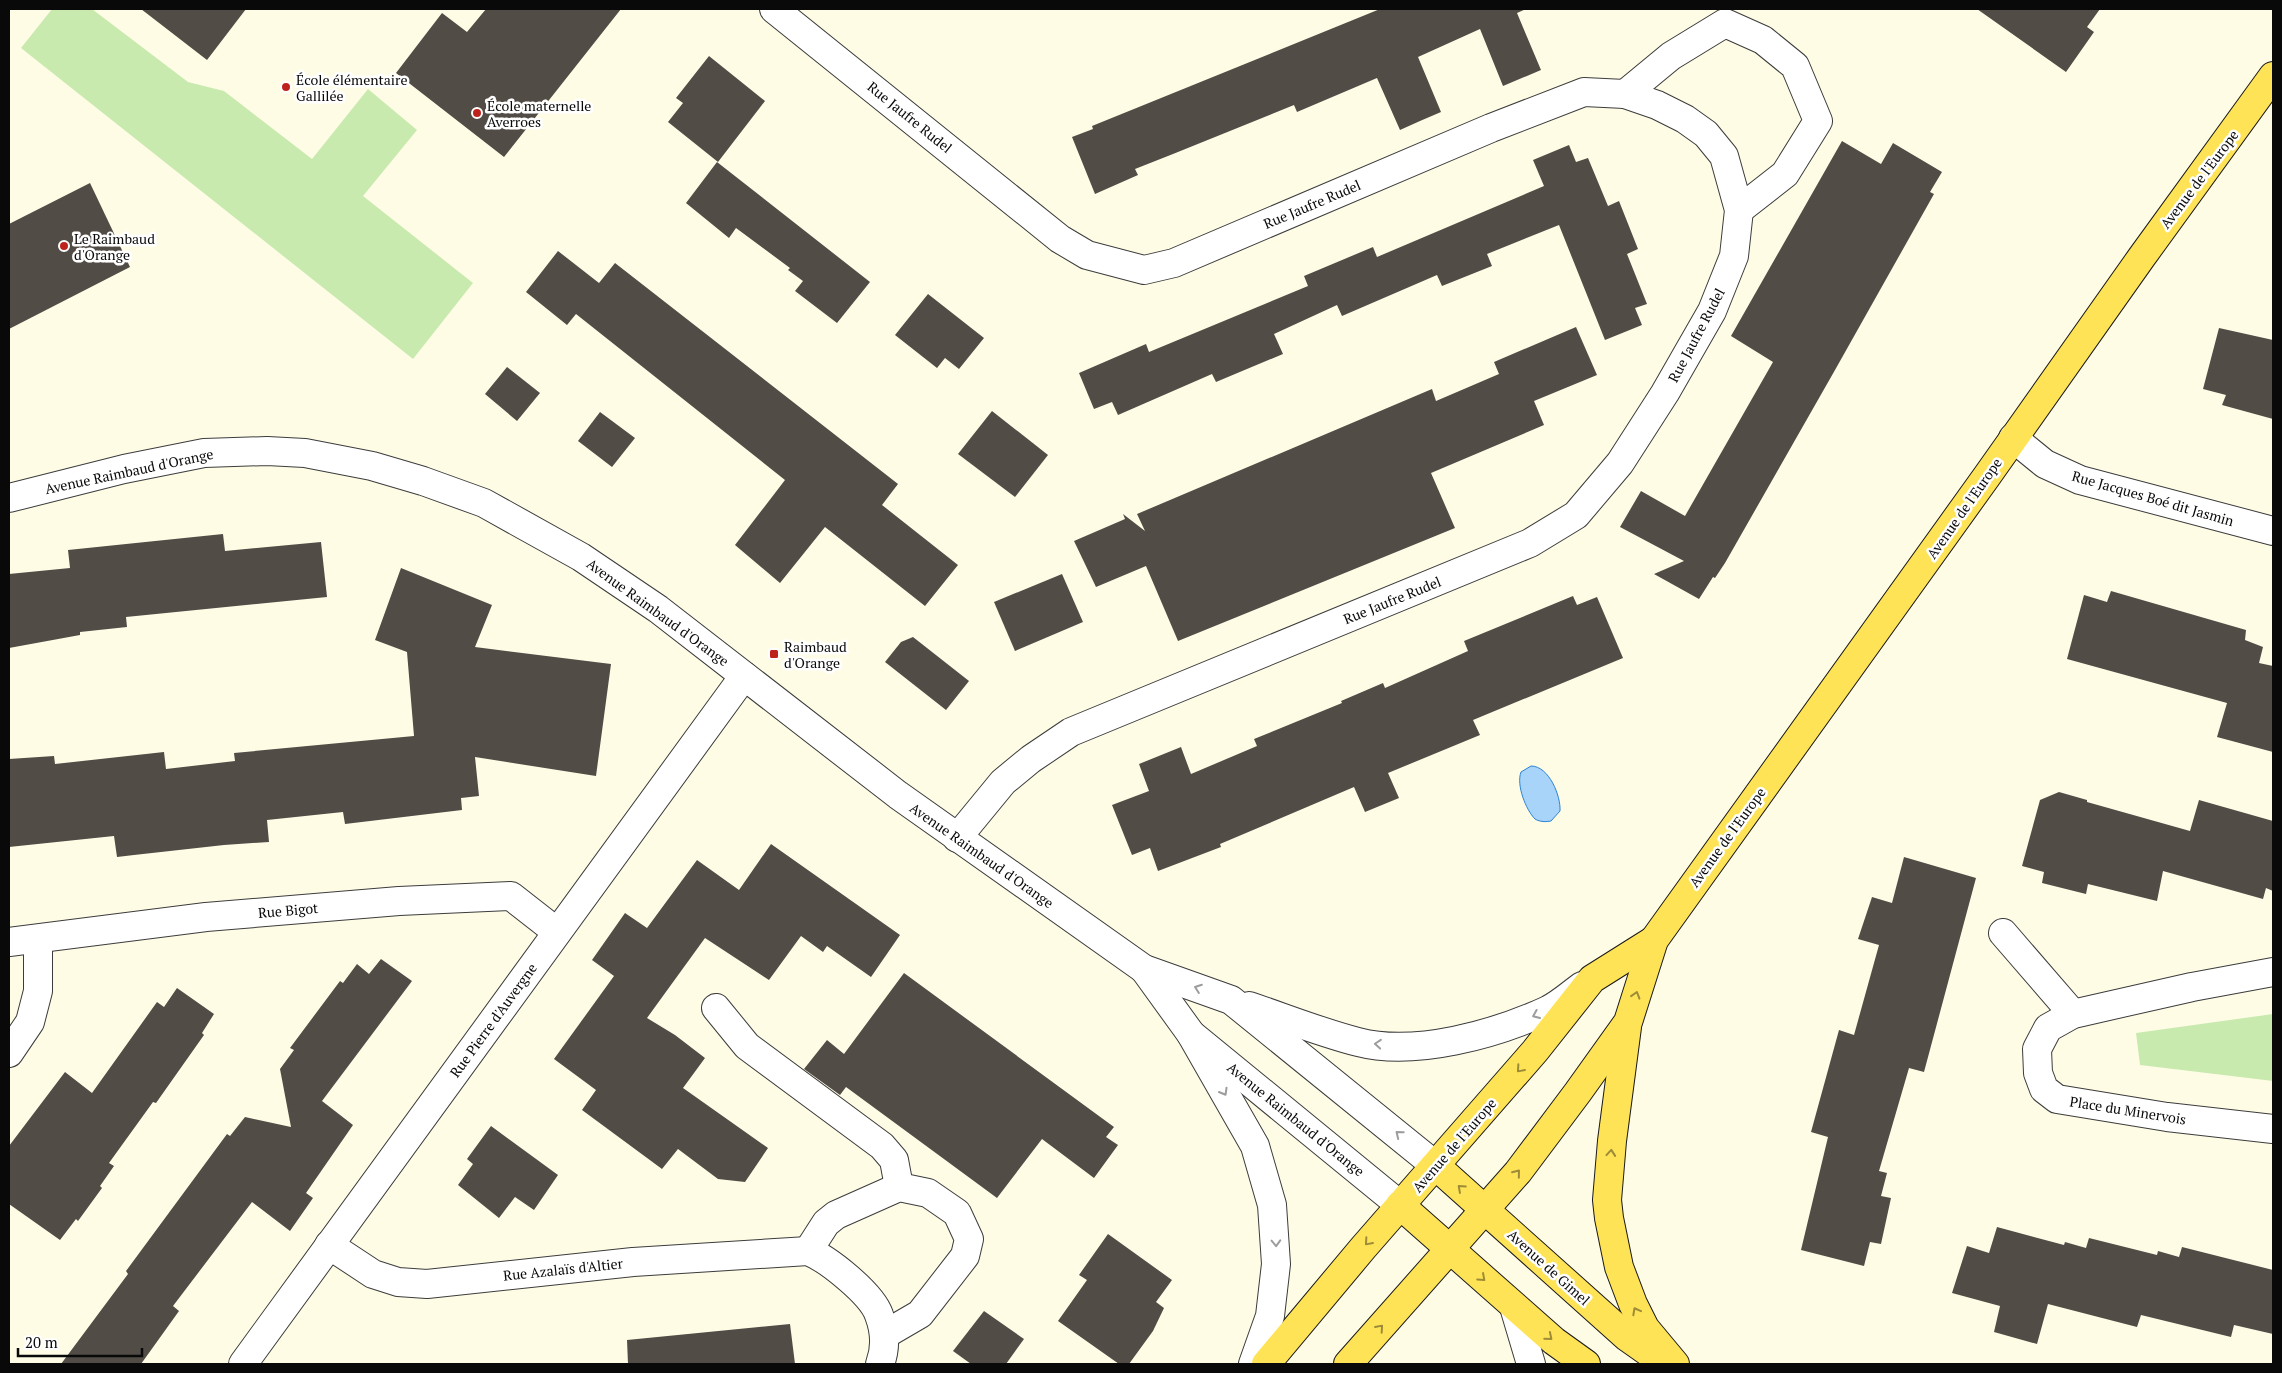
<svg xmlns="http://www.w3.org/2000/svg" width="2282" height="1373" viewBox="0 0 2282 1373" font-family="'PT Serif',serif">
	<rect width="100%" height="100%" fill="#fffce6"/>
	<g fill="#c9eaaf">
		<polygon points="52,9 92,9 188,82 224,91 312,159 368,89 417,130 363,196 473,283 413,359 21,48"/>
		<polygon points="2273,1014 2273,1081 2140,1065 2136,1033"/>
	</g>
	<path fill="#a8d4f9" stroke="#2c83d3" d="M1531 766C1549 766 1561 796 1560 811L1551 821C1546 822 1540 822 1535 819 1526 810 1516 785 1521 772Z"/>
	<g fill="#524c46">
		<polygon points="141,9 246,9 207,60"/>
		<polygon points="486,9 621,9 504,157 396,73 442,13 467,32"/>
		<polygon points="1380,9 1526,9 1517,13 1541,70 1503,86 1480,29 1418,57 1441,112 1420,121 1400,130 1377,78 1297,112 1294,105 1173,154 1135,169 1138,175 1095,194 1072,137 1093,129 1092,126"/>
		<polygon points="1977,9 2100,9 2087,27 2094,32 2066,72"/>
		<polygon points="709,56 765,101 718,162 668,122 683,103 676,98"/>
		<polygon points="1842,141 1881,164 1893,143 1942,172 1930,192 1934,194 1835,370 1725,563 1715,578 1713,577 1699,599 1654,574 1684,561 1620,527 1641,491 1685,516 1773,362 1731,336"/>
		<polygon points="1569,145 1576,162 1588,158 1608,206 1619,201 1638,249 1627,254 1647,304 1635,308 1642,325 1605,340 1559,225 1487,254 1492,266 1442,286 1437,275 1342,316 1337,305 1274,334 1283,354 1216,382 1212,374 1118,415 1112,402 1094,409 1079,373 1146,344 1149,352 1308,286 1304,276 1373,247 1377,257 1544,186 1533,160"/>
		<polygon points="717,162 870,282 837,323 795,291 803,281 788,270 790,268 736,228 729,238 686,203"/>
		<polygon points="90,183 130,267 9,329 9,224"/>
		<polygon points="558,251 599,283 615,263 898,484 882,505 958,565 925,606 825,527 780,583 735,545 785,480 576,314 567,325 526,292"/>
		<polygon points="928,294 984,338 959,369 945,358 937,368 895,335"/>
		<polygon points="1576,327 1597,375 1534,401 1544,425 1431,473 1455,528 1178,641 1146,566 1096,587 1074,541 1125,519 1123,514 1145,531 1137,514 1432,389 1436,401 1499,374 1494,362"/>
		<polygon points="2219,328 2273,340 2273,419 2222,405 2226,395 2203,389"/>
		<polygon points="507,367 540,393 517,421 485,394"/>
		<polygon points="992,411 1048,455 1015,497 958,454"/>
		<polygon points="600,412 635,438 612,467 578,441"/>
		<polygon points="223,534 225,551 321,542 327,597 126,617 127,627 80,632 80,635 9,648 9,574 70,568 68,550"/>
		<polygon points="401,568 492,605 475,647 611,664 596,776 475,757 479,796 461,798 462,810 345,824 343,812 267,820 269,842 224,845 134,855 117,857 114,836 9,847 9,759 54,756 55,764 164,752 166,769 235,761 234,753 414,736 407,652 375,640"/>
		<polygon points="1062,574 1083,622 1015,651 994,602"/>
		<polygon points="2111,591 2246,630 2245,640 2263,647 2259,663 2273,666 2273,752 2217,737 2227,703 2067,659 2084,595 2107,602"/>
		<polygon points="1573,596 1577,605 1597,597 1623,658 1473,720 1480,735 1388,773 1399,798 1365,812 1354,787 1220,844 1221,847 1158,871 1150,848 1132,855 1112,805 1149,791 1139,764 1181,747 1191,774 1257,746 1254,739 1342,703 1341,701 1383,683 1385,688 1468,651 1464,641"/>
		<polygon points="913,637 969,681 946,710 885,662 901,642"/>
		<polygon points="2059,792 2087,800 2087,802 2190,831 2199,800 2273,821 2273,891 2266,888 2263,899 2163,871 2157,901 2088,884 2086,894 2042,883 2044,872 2022,866 2040,800"/>
		<polygon points="771,844 900,935 871,977 827,946 823,952 801,936 769,980 705,938 647,1018 675,1035 705,1058 683,1088 768,1148 745,1182 718,1179 678,1149 662,1169 582,1110 596,1090 554,1059 614,976 592,960 625,913 647,928 697,860 739,890"/>
		<polygon points="1904,857 1976,878 1924,1072 1909,1068 1879,1171 1887,1173 1881,1196 1891,1198 1881,1244 1870,1242 1864,1266 1801,1250 1828,1137 1811,1132 1839,1030 1854,1035 1879,945 1858,939 1872,897 1892,903"/>
		<polygon points="381,959 412,981 322,1101 353,1125 306,1193 313,1198 290,1231 252,1202 173,1306 179,1311 141,1364 61,1364 128,1274 126,1271 227,1134 230,1136 245,1117 291,1127 280,1069 294,1050 290,1048 340,981 343,983 357,964 369,974"/>
		<polygon points="904,973 1114,1127 1106,1137 1118,1145 1094,1178 1042,1139 997,1198 846,1087 840,1095 804,1069 827,1040 844,1054"/>
		<polygon points="177,988 214,1014 202,1033 204,1035 156,1103 153,1102 109,1163 114,1166 100,1186 102,1188 78,1221 76,1219 60,1240 9,1204 9,1146 65,1072 92,1093 157,1002 164,1007"/>
		<polygon points="491,1126 558,1175 534,1210 515,1197 499,1218 458,1185 473,1164 467,1159"/>
		<polygon points="1997,1227 2064,1245 2065,1242 2086,1248 2089,1238 2157,1255 2158,1251 2179,1257 2182,1247 2273,1270 2273,1334 2234,1325 2231,1337 2141,1315 2137,1327 2048,1304 2037,1344 1994,1332 2000,1306 1952,1293 1967,1246 1989,1253"/>
		<polygon points="1108,1234 1172,1280 1156,1302 1164,1308 1153,1331 1129,1364 1119,1364 1058,1321 1087,1280 1079,1275"/>
		<polygon points="984,1311 1024,1339 1006,1364 971,1364 953,1351"/>
		<polygon points="790,1324 795,1364 628,1364 627,1340"/>
	</g>
	<g fill="none" stroke-linecap="round" stroke-linejoin="round">
		<g stroke="#3c3c3c" stroke-width="30">
			<g id="minor">
				<polyline points="774,9 1060,239 1087,255 1144,270 1174,263 1491,128 1584,92 1625,94 1657,105 1685,119 1706,134 1724,156 1739,210 1734,256 1712,311 1665,393 1620,463 1576,515 1530,543 1071,732 1031,759 1003,782 957,838"/>
				<polyline points="1625,94 1671,56 1725,23 1763,40 1795,66 1818,121 1785,174 1739,210"/>
				<polyline points="2013,438 2045,464 2080,480 2273,531"/>
				<polyline points="9,498 124,469 204,453 267,451 305,453 372,466 423,481 484,503 581,557 658,609 898,795 1144,969 1231,1000 1436,1166"/>
				<polyline points="2003,933 2073,1014"/>
				<polyline points="9,942 206,917 399,901 511,896 557,932"/>
				<polyline points="1144,969 1191,1034 1400,1205"/>
				<polyline points="2273,972 2192,987 2073,1014 2048,1028 2037,1049 2038,1073 2044,1089 2057,1099 2167,1117 2273,1129"/>
				<path d="M1249 1006C1285 1018 1322 1033 1358 1042 1415 1057 1496 1034 1548 1010 1560 1004 1571 994 1582 986"/>
				<polyline points="716,1008 747,1046 882,1146 894,1160 899,1187"/>
				<polyline points="1191,1034 1255,1146 1272,1205 1276,1264 1270,1316 1253,1364"/>
				<polyline points="9,1053 30,1022 38,991 38,939"/>
				<path d="M329 1245 373 1274 398 1282 427 1284 633 1262 808 1251C828 1259 872 1294 879 1315 885 1331 886 1348 880 1364"/>
				<polyline points="808,1251 826,1223 836,1215 899,1187 928,1193 957,1213 969,1239 965,1256 920,1314 884,1335"/>
				<polyline points="1514,1307 1531,1364"/>
				<polyline points="243,1364 744,676"/>
			</g>
		</g>
		<g stroke="#1a1a1a" stroke-width="30">
			<g id="major">
				<polyline points="1627,1027 1612,1141 1607,1200 1609,1218 1619,1267 1633,1304 1645,1328 1675,1364"/>
				<polyline points="1436,1166 1627,1337 1661,1361"/>
				<polyline points="1400,1205 1554,1341 1586,1364"/>
				<polyline points="1266,1364 1363,1248 1535,1051 1592,979 1654,940"/>
				<polyline points="1348,1364 1518,1172 1578,1092 1628,1022 1654,940 1987,476 2141,258 2273,76"/>
			</g>
		</g>
		<use href="#minor" stroke="#fff" stroke-width="28"/>
		<use href="#major" stroke="#ffe356" stroke-width="28"/>
	</g>
	<defs><path id="oneway-chevron" d="M-2-3.5L2.5 0L-2 3.5" fill="none" stroke-width="1.6" stroke-linecap="round" stroke-linejoin="round" transform="scale(1.25)"/></defs>
	<g stroke="#9d9d9d">
		<use href="#oneway-chevron" transform="translate(1198 988) rotate(-160)"/>
		<use href="#oneway-chevron" transform="translate(1536 1015) rotate(157)"/>
		<use href="#oneway-chevron" transform="translate(1378 1044) rotate(-175)"/>
		<use href="#oneway-chevron" transform="translate(1224 1092) rotate(60)"/>
		<use href="#oneway-chevron" transform="translate(1399 1134) rotate(-141)"/>
		<use href="#oneway-chevron" transform="translate(1276 1243) rotate(88)"/>
	</g>
	<g stroke="#9d8c37">
		<use href="#oneway-chevron" transform="translate(1636 995) rotate(-73)"/>
		<use href="#oneway-chevron" transform="translate(1520 1069) rotate(131)"/>
		<use href="#oneway-chevron" transform="translate(1611 1153) rotate(-85)"/>
		<use href="#oneway-chevron" transform="translate(1517 1173) rotate(-51)"/>
		<use href="#oneway-chevron" transform="translate(1461 1188) rotate(-138)"/>
		<use href="#oneway-chevron" transform="translate(1368 1242) rotate(131)"/>
		<use href="#oneway-chevron" transform="translate(1482 1278) rotate(42)"/>
		<use href="#oneway-chevron" transform="translate(1636 1311) rotate(-118)"/>
		<use href="#oneway-chevron" transform="translate(1380 1328) rotate(-49)"/>
		<use href="#oneway-chevron" transform="translate(1549 1337) rotate(40)"/>
	</g>
	<g fill="#be221d" stroke="#fff" stroke-width="2">
		<circle cx="286" cy="87" r="5"/>
		<circle cx="477" cy="113" r="5"/>
		<circle cx="64" cy="246" r="5"/>
		<rect x="769" y="649" width="10" height="10" rx="2.5"/>
	</g>
	<g text-anchor="middle" dominant-baseline="central" stroke-width="5" stroke-linejoin="round" paint-order="stroke">
		<g font-size="14" fill="#090909" stroke="#fff" text-anchor="start">
			<text x="296" y="79">École élémentaire<tspan x="296" dy="16">Gallilée</tspan></text>
			<text x="487" y="105">École maternelle<tspan x="487" dy="16">Averroes</tspan></text>
			<text x="74" y="238">Le Raimbaud<tspan x="74" dy="16">d'Orange</tspan></text>
			<text x="784" y="646">Raimbaud<tspan x="784" dy="16">d'Orange</tspan></text>
		</g>
		<g font-size="14" fill="#090909" stroke="#fff">
			<text transform="translate(910 117) rotate(39)">Rue Jaufre Rudel</text>
			<text transform="translate(2199 179) rotate(-53)">Avenue de l'Europe</text>
			<text transform="translate(1312 204) rotate(-23)">Rue Jaufre Rudel</text>
			<text transform="translate(1696 335) rotate(-62)">Rue Jaufre Rudel</text>
			<text transform="translate(129 471) rotate(-12)">Avenue Raimbaud d'Orange</text>
			<text transform="translate(2153 498) rotate(16)">Rue Jacques Boé dit Jasmin</text>
			<text transform="translate(1964 508) rotate(-55)">Avenue de l'Europe</text>
			<text transform="translate(1392 600) rotate(-22)">Rue Jaufre Rudel</text>
			<text transform="translate(658 612) rotate(36)">Avenue Raimbaud d'Orange</text>
			<text transform="translate(1727 837) rotate(-54)">Avenue de l'Europe</text>
			<text transform="translate(982 855) rotate(35)">Avenue Raimbaud d'Orange</text>
			<text transform="translate(288 910) rotate(-5)">Rue Bigot</text>
			<text transform="translate(493 1020) rotate(-54)">Rue Pierre d'Auvergne</text>
			<text transform="translate(2128 1110) rotate(9)">Place du Minervois</text>
			<text transform="translate(1296 1119) rotate(39)">Avenue Raimbaud d'Orange</text>
			<text transform="translate(1454 1145) rotate(-49)">Avenue de l'Europe</text>
			<text transform="translate(1549 1267) rotate(42)">Avenue de Gimel</text>
			<text transform="translate(563 1269) rotate(-6)">Rue Azalaïs d'Altier</text>
		</g>
	</g>
	<rect width="2282" height="1373" fill="none" stroke="#090909" stroke-width="20"/>
	<path d="M18 1348v8h124v-8" fill="none" stroke="#090909" stroke-width="2.5"/>
	<text x="25" y="1348" font-size="15" fill="#090909" stroke="#ffffff" stroke-width="4" paint-order="stroke">20 m</text>
</svg>
